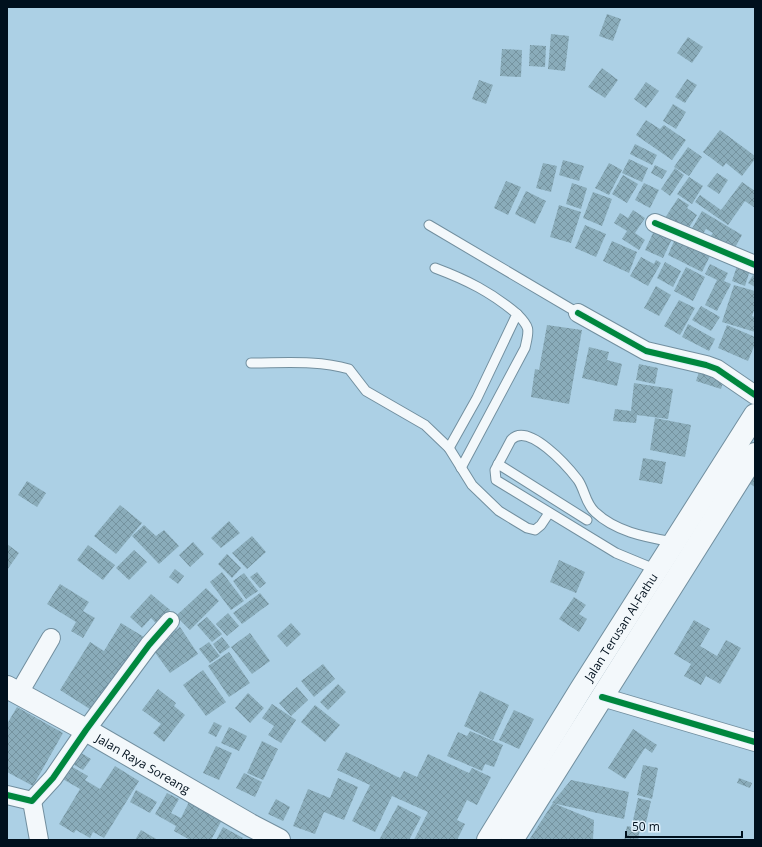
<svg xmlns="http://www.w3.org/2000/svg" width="762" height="847" viewBox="0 0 762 847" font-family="'Open Sans',sans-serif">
	<defs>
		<pattern id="building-cross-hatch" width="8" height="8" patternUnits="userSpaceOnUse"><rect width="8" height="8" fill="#8aacba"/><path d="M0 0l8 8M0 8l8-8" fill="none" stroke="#75939f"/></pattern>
	</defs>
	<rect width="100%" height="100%" fill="#acd0e5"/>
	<g fill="url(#building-cross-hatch)">
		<polygon points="607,14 621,19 613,41 599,36"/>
		<polygon points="551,34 569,36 565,71 548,69"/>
		<polygon points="688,37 703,47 692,63 677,53"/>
		<polygon points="530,45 546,46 545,67 529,66"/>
		<polygon points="502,49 522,50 521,77 500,76"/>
		<polygon points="602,68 618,80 605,98 588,87"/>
		<polygon points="687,79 697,85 685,103 675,97"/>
		<polygon points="479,80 493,85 486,104 472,99"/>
		<polygon points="646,82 659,91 646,108 634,99"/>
		<polygon points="673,104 686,112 676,129 663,121"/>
		<polygon points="646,120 660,129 664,125 686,140 672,160 636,135"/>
		<polygon points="720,130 755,156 755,159 742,176 726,163 723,167 703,152"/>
		<polygon points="635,144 657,155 652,165 630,154"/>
		<polygon points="688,147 702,157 689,176 674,167"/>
		<polygon points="629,159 648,168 642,182 622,173"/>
		<polygon points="563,160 584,166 579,181 559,175"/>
		<polygon points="543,163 557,166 551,192 536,188"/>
		<polygon points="609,163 622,170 609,195 595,188"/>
		<polygon points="655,165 667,171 662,179 651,173"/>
		<polygon points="675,168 684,175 670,196 661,189"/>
		<polygon points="717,173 728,180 719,194 707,186"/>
		<polygon points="623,175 638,184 627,203 612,194"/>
		<polygon points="689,177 703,186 692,204 677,194"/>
		<polygon points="506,181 521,187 508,215 494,208"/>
		<polygon points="742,182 755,191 755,208 745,201 728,225 695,202 700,195 721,210"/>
		<polygon points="572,183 587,188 581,209 566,204"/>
		<polygon points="644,183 659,190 650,208 635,200"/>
		<polygon points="526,191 546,201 535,224 515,214"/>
		<polygon points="593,192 612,199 602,226 583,218"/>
		<polygon points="678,198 689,205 687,208 697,215 688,229 679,223 675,229 663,221"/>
		<polygon points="559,205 581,212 571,243 550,237"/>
		<polygon points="633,210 645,218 635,233 645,240 639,250 622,239 627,231 614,223 620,213 628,218"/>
		<polygon points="702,211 742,235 732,253 708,240 713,233 706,229 700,238 690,232"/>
		<polygon points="585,225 606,234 596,257 575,248"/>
		<polygon points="654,231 672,239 663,258 645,250"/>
		<polygon points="675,239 710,256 702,272 668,255"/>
		<polygon points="612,241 637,252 629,273 603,261"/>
		<polygon points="641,257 654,264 656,260 661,263 648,286 630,276"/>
		<polygon points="739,260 752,264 745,286 732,281"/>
		<polygon points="665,262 681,271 673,287 657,278"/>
		<polygon points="710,264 728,273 724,281 731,284 717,311 705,305 717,280 705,274"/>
		<polygon points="686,267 705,277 693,301 674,291"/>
		<polygon points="753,275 755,276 755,287 748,283"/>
		<polygon points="734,285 755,291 755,308 752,316 755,317 755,332 722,322"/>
		<polygon points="656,286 671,295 659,316 644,308"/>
		<polygon points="679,300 695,308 680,335 664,326"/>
		<polygon points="701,306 720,317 711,331 692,320"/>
		<polygon points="688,324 715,339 709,351 682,337"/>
		<polygon points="547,325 582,330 569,404 531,397 535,369 539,370"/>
		<polygon points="727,325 755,337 755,344 748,361 718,348"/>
		<polygon points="589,347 609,352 607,360 622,364 617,386 582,378"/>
		<polygon points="639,364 658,368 655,384 636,380"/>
		<polygon points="700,369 725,377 721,389 696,381"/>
		<polygon points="634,383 673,389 668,419 637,415 636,423 613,421 615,409 631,411"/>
		<polygon points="655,418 691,425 685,457 650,450"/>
		<polygon points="643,458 666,462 662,484 639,480"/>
		<polygon points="755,474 755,487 750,484"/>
		<polygon points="27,481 46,493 37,507 18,495"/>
		<polygon points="120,505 142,523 116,554 94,536"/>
		<polygon points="229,521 240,533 221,548 211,538"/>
		<polygon points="144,525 156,536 164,530 179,546 159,564 132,536"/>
		<polygon points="252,536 266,552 247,569 232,553"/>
		<polygon points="193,542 204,554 190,567 179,555"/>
		<polygon points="7,544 19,553 7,570"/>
		<polygon points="88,545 115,565 103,580 77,560"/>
		<polygon points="134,550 147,562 129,580 116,568"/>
		<polygon points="227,554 241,568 232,578 218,564"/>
		<polygon points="559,560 585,572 576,593 550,582"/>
		<polygon points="175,569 184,576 178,584 169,577"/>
		<polygon points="222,572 244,601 231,610 210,582"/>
		<polygon points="257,572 266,583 260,588 250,577"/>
		<polygon points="244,573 258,591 246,599 233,581"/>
		<polygon points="60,584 89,602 83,611 95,618 83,638 71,631 76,622 47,604"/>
		<polygon points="206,588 219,601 190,630 176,616"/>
		<polygon points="260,593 269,604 242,624 233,613"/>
		<polygon points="151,594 170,610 157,624 151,618 142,628 130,617"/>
		<polygon points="574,597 586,605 579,614 587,619 579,632 559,619"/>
		<polygon points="228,613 239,626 227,636 216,624"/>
		<polygon points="207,617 222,634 212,642 197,625"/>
		<polygon points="694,620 710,629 700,646 717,656 726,640 741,648 720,684 706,676 701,685 684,676 691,664 674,654"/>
		<polygon points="121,623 144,637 96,713 60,690 90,642 104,651"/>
		<polygon points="291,623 301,634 287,647 277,636"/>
		<polygon points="180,627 198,654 170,673 151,647"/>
		<polygon points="250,633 270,661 252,674 231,647"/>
		<polygon points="222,637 230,647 220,654 213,644"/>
		<polygon points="209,642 220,656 210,663 199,649"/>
		<polygon points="229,652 250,683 229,697 208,666"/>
		<polygon points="323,664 335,679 314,697 301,681"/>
		<polygon points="203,670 226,702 206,716 183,685"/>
		<polygon points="338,684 346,692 328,710 320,702"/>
		<polygon points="297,687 308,700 291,716 279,703"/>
		<polygon points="158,689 176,703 174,706 185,715 164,742 153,733 161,724 142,710"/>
		<polygon points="480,691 509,705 493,740 464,726"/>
		<polygon points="248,693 264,708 250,723 235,708"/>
		<polygon points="272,704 296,720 281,743 268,735 274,726 262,718"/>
		<polygon points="315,705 340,725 325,742 301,722"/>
		<polygon points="17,707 63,733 33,786 7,772 7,724"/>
		<polygon points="514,710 534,719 519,749 499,740"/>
		<polygon points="214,722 222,726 216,737 208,733"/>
		<polygon points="229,727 247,736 239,751 221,743"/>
		<polygon points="633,729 657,745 652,753 645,748 625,779 608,768"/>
		<polygon points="470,731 503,745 494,767 485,764 482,771 447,756 458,732 467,736"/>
		<polygon points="262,741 278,749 263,780 247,773"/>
		<polygon points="216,746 232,753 219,780 203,773"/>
		<polygon points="78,751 91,759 83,770 71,763"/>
		<polygon points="346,752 400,778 404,771 417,777 428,754 469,773 472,768 491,777 477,805 467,800 457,820 465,824 457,840 414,840 428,812 392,796 375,832 352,821 370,785 337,770"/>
		<polygon points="69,765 88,776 85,780 100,789 115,766 139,781 104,838 93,832 90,838 76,830 74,833 59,824 80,789 61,778"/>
		<polygon points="643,765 658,768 652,799 637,795"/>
		<polygon points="244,773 262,782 255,797 236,788"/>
		<polygon points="338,778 358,787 344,820 324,812 315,834 293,826 308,789 330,798"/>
		<polygon points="739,778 752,783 750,788 737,783"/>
		<polygon points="571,780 629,792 624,819 552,803"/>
		<polygon points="136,790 157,802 150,813 130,802"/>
		<polygon points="167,793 179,799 171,813 181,818 189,802 222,820 211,840 190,840 174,831 176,826 155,814"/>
		<polygon points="638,798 651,801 645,827 632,825"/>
		<polygon points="276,799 290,807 283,821 268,814"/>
		<polygon points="553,803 594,820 593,840 529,840"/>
		<polygon points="398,805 421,817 409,840 379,840"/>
		<polygon points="627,826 640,829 638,840 624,840"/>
		<polygon points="223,827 243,838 241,840 216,840"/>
		<polygon points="141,830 158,840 135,840"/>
	</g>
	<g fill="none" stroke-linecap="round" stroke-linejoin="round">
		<g stroke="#728f9f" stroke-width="11">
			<g id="lane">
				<polyline points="429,225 578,313"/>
				<path d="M435 268C467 280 491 292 517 314L477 398 449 448"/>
				<path d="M251 363C284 363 318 360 349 369L366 391 425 425 449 448 472 485 499 511 527 528 535 530 541 525 549 513"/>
				<polyline points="498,464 587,520"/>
				<path d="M461 468 525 348C529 330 531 328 517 314"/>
				<path d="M657 570 616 553 496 480 495 470 511 440C528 421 568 467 578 480 585 490 585 503 595 512 616 532 646 537 673 542"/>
			</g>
		</g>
		<g stroke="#728f9f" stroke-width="20">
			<g id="street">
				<polyline points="655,223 755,265"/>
				<polyline points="578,313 646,351 706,365 717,369 755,395"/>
				<polyline points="19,693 51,638"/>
				<polyline points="602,697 755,742"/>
				<polyline points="7,795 32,801 53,778 86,730 149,645 170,621"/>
				<polyline points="32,801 39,840"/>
			</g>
		</g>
		<g stroke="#728f9f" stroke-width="24">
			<g id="secondary">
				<path id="s1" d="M7 687 86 730 252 826 279 840"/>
			</g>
		</g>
		<g stroke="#728f9f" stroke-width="24">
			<g id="highway">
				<path id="s2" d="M488 840 581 689 755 415"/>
				<polyline points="512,840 755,454"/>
			</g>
		</g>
		<use href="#lane" stroke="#f3f8fb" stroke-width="9"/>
		<use href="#street" stroke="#f3f8fb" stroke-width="18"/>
		<use href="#secondary" stroke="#f3f8fb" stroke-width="22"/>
		<use href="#highway" stroke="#f3f8fb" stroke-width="22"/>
		<g stroke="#e0f0fa" stroke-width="8">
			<g id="cycleway">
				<polyline points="655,223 755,265"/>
				<polyline points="578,313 646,351 706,365 717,369 755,395"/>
				<polyline points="602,697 755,742"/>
				<polyline points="7,795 32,801 53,778 86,730 149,645 170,621"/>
			</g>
		</g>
		<use href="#cycleway" stroke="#00873e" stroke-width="6"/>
	</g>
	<g text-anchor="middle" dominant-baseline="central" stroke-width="3.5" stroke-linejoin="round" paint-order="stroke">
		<g font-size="12" fill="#00101d" stroke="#e0f0fa">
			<text stroke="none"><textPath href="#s2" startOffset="251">Jalan Terusan Al-Fathu</textPath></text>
			<text stroke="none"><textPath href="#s1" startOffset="156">Jalan Raya Soreang</textPath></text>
		</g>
	</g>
	<rect width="762" height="847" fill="none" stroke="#00101d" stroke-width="16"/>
	<path d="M626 831v6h116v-6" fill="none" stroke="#00101d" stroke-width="2"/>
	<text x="632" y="831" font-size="12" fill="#00101d" stroke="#e0f0fa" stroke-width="3" paint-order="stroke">50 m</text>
</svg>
